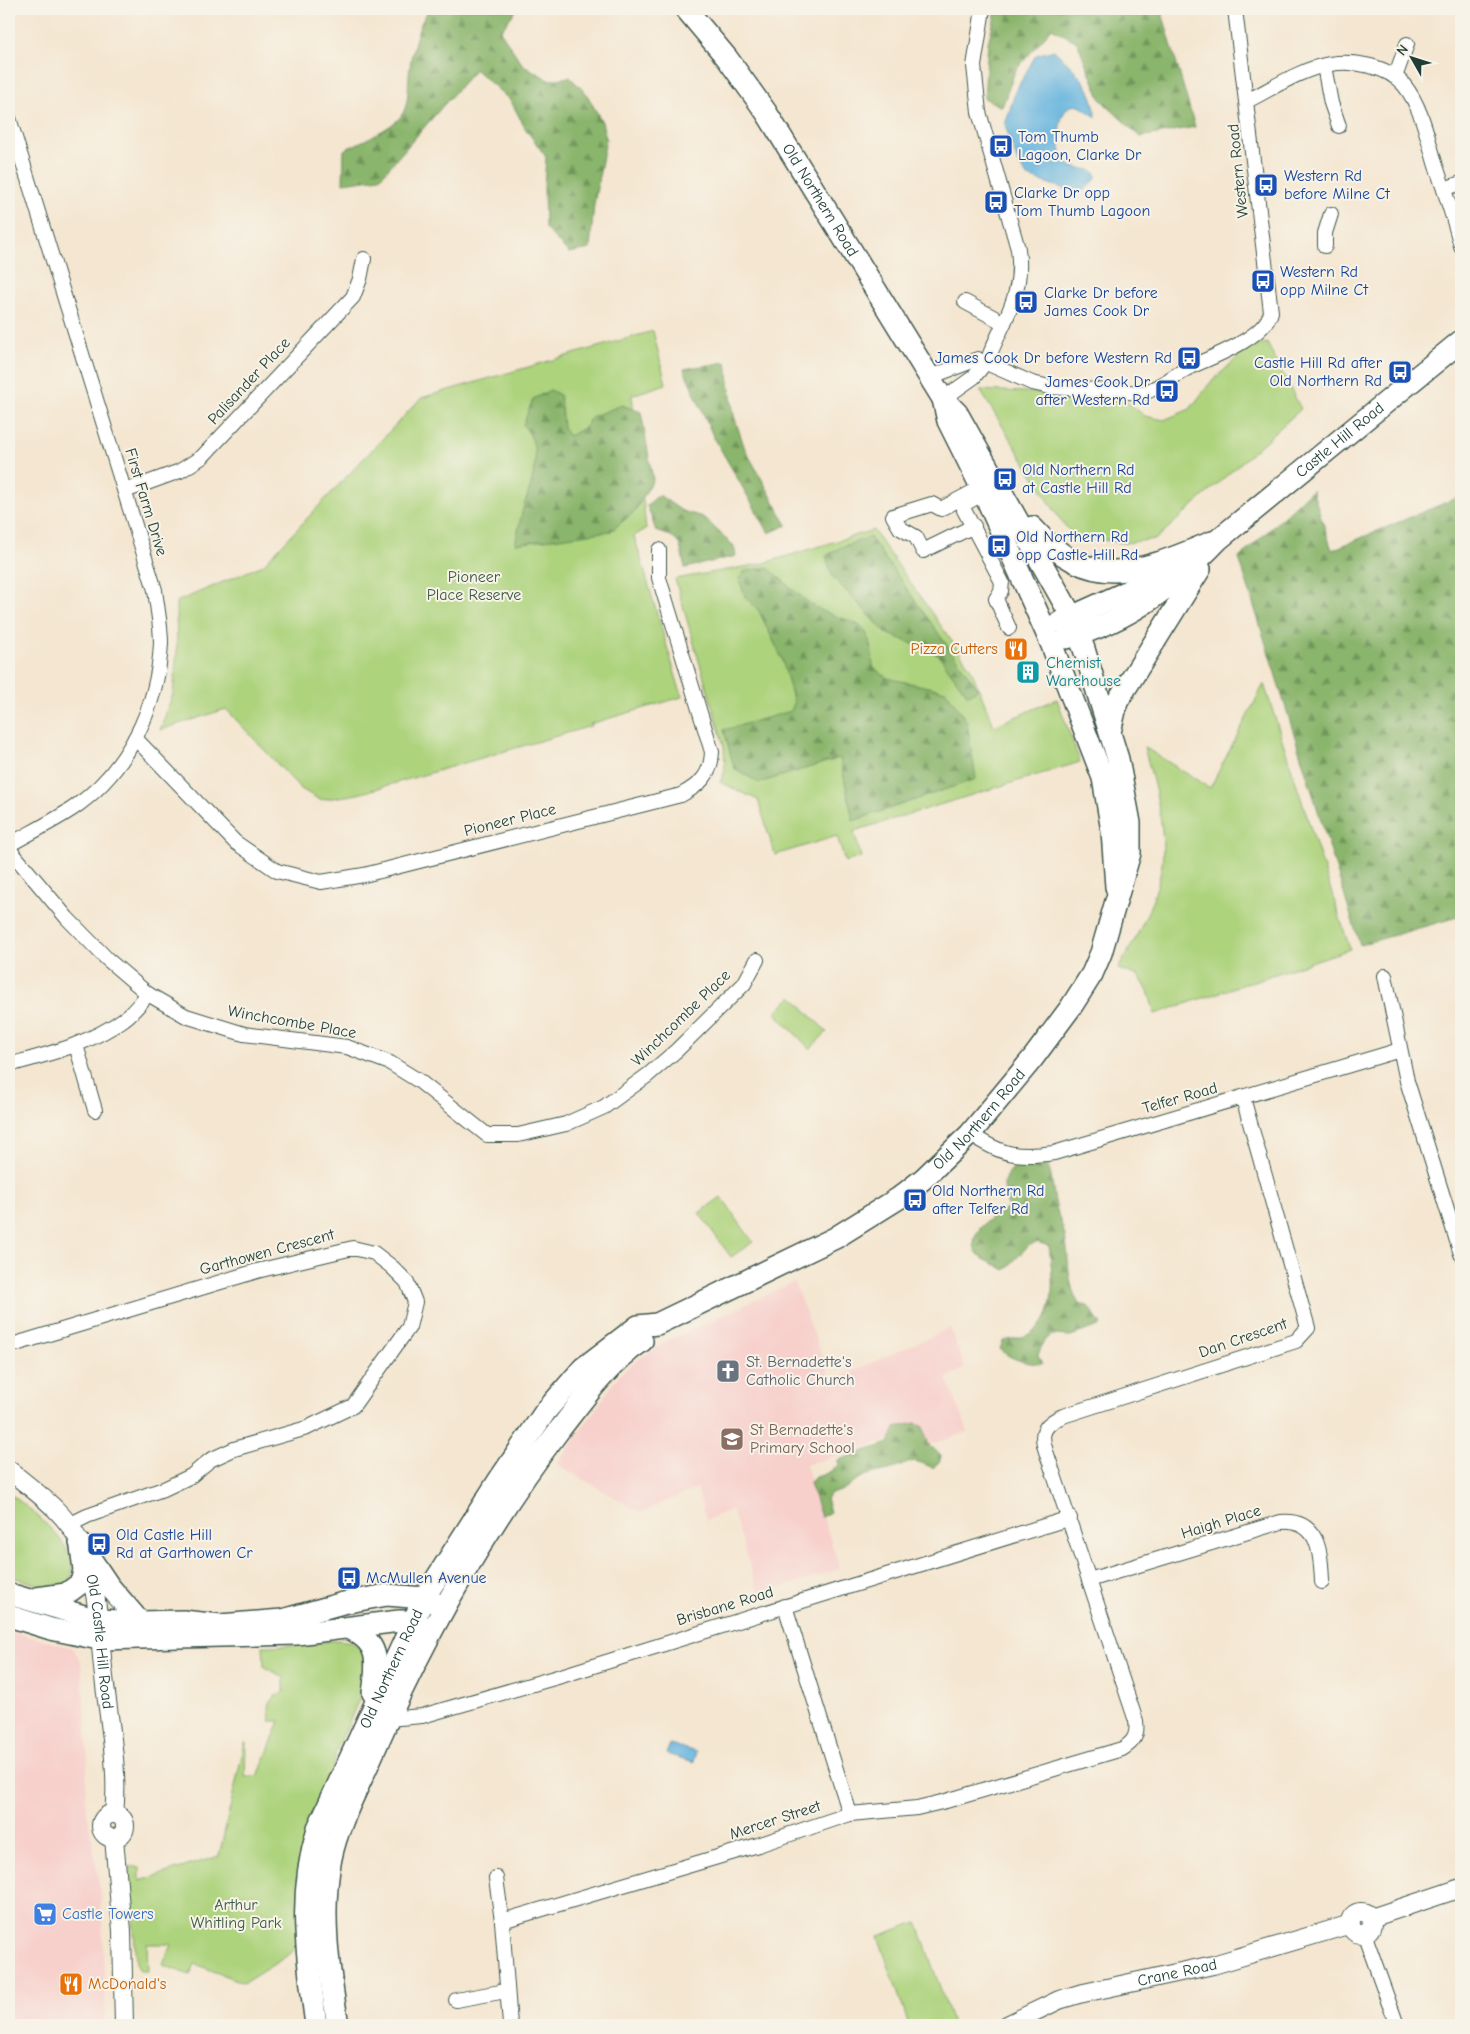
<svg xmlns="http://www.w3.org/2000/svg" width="1470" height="2034" viewBox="0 0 1470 2034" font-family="'Comic Neue',sans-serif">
	<defs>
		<pattern id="forest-firs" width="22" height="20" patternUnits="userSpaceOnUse" patternTransform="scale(1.25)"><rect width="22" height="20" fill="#8ab56c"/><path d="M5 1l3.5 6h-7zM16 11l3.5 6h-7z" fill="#70945a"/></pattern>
	</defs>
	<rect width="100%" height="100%" fill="#f7f3e8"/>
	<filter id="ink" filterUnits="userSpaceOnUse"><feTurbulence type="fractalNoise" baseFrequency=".02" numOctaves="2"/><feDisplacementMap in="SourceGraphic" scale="10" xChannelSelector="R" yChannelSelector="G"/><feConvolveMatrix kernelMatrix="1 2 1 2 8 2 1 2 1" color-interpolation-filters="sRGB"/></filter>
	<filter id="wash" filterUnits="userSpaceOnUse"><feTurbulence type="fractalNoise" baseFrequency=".0096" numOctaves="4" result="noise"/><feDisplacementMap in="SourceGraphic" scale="20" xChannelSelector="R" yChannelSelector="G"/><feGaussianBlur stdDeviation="1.12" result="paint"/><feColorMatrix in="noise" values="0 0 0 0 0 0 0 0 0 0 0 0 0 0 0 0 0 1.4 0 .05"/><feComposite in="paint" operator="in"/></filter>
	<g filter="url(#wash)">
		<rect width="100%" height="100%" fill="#f4e6d0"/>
		<g fill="#f7d0cc">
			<polygon points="794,1282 832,1381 950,1328 965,1368 947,1378 968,1432 925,1446 920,1430 806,1465 840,1569 759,1594 732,1509 706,1520 697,1488 641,1513 557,1464 618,1377 635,1361 669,1340"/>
			<polygon points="9,1631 73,1648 81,1662 88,1758 85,1799 101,1895 106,2025 9,2025"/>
		</g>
		<g fill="#add37d" stroke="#668858">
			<polygon points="653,331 666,384 632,395 646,529 634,536 682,697 590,724 591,726 358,794 320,800 301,789 226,709 160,730 173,694 177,653 176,602 263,565 421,398"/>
			<polygon points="1267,343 1301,409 1156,539 1125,543 1074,536 1061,521 980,390 1097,395 1126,401 1145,416 1164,420 1190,409 1210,383 1249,347"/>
			<polygon points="873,530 970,667 994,726 1057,699 1080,762 854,831 861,857 845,862 837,836 775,855 758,800 720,782 725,770 724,746 675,579 761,564"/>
			<path d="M1264 684 1350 949 1155 1014 1148 991 1139 976 1118 969C1136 939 1154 905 1161 871 1168 834 1154 783 1144 747L1210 788Z"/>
			<polygon points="792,996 827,1032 810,1049 775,1013"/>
			<polygon points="721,1197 753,1242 731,1257 699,1213"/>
			<path d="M9 1493C29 1508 93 1556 66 1584L46 1587 9 1576Z"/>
			<path d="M339 1640 352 1642 368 1656 367 1678 362 1692 336 1752 296 1948 284 1958 244 1983 195 1964 190 1975 163 1965 171 1944H147L148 1971H140L136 1963 130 1866 140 1868V1881L219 1856 245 1742H246L245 1777 258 1776 280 1721H270C269 1704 266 1699 284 1692V1677L264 1667 263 1646 296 1645Z"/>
			<polygon points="917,1922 953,2025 909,2025 878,1936"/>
		</g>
		<g fill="url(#forest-firs)" stroke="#547950">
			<path d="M430 9H517L500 31 522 64 549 80 570 77 586 93 602 122 606 139 594 204 590 249 569 253 545 228 544 187 546 157 525 128 511 101 475 69 380 178 343 183 344 150C358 143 393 128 401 116 409 106 408 87 409 74 412 52 416 26 430 9Z"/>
			<polygon points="994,9 1161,9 1195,127 1140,137 1101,100 1077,42 1052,28 1015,71 1002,107 984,98 988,43 995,16"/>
			<polygon points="726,362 734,416 745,449 787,525 769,533 713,436 684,369"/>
			<path d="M550 390 560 395 563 427 569 436 585 427 591 417 622 405 641 412 653 480 634 512 611 531 515 544C518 532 520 520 523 509 532 481 545 450 523 425L533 399Z"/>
			<polygon points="1312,490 1332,550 1461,496 1461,916 1360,945 1239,558"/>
			<polygon points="659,495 682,511 703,517 734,546 736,556 685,568 680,545 671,536 656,531 647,505"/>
			<polygon points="870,537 978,689 968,696 938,654 886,633 832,576 826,556 841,547"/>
			<path d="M767 567C782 579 802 600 819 609 855 627 871 615 873 667L887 678 946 691 967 722 976 779 853 821 840 758 759 783 734 768 724 730 791 711 794 703 782 659 759 611 745 597 739 579 745 571Z"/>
			<path d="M1019 1164 1048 1165C1053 1180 1053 1195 1057 1210 1059 1219 1063 1227 1065 1236 1070 1260 1066 1282 1079 1304L1088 1306 1101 1325 1071 1336 1052 1335 1044 1341 1038 1355 1042 1364C1029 1364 1010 1360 1000 1349L1003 1341C1011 1339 1022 1338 1030 1334 1060 1316 1052 1274 1049 1246L1037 1242 1029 1245 1005 1270C998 1265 987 1262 981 1257 960 1238 992 1214 1008 1208 1004 1186 998 1178 1019 1164Z"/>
			<path d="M915 1423 923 1427 928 1443 941 1456 940 1461 933 1468C906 1455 913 1464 889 1470 880 1472 871 1473 862 1477 851 1482 844 1493 831 1493L826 1499 830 1512 821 1517 810 1483 815 1477C825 1475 831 1472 838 1465V1460L889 1443 895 1428Z"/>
		</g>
		<g fill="#64b3de" stroke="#427889">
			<path d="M1054 50C1077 73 1092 83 1096 117 1091 114 1084 108 1079 106 1057 100 1057 143 1062 155 1064 160 1069 164 1072 167L1090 170 1096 174V179L1084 190H1068L1028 177 1018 163 1005 125 1016 90 1036 55Z"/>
			<polygon points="670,1744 696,1752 694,1762 666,1754"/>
		</g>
	</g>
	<g filter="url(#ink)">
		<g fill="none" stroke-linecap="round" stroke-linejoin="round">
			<g stroke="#3f564b" stroke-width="16">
				<g id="minor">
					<path d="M983 9 974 66 979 112 1018 249C1024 292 1006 316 990 354"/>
					<polyline points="1324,66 1331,103 1339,126"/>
					<polyline points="1395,77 1407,44"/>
					<path d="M1247 101C1273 88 1301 69 1330 64 1353 60 1388 66 1404 85 1422 107 1428 140 1436 166 1445 192 1454 219 1461 246"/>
					<path d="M9 118 155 590C157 607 161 626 161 643 158 708 127 772 72 809 52 822 30 833 9 845"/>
					<polyline points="1444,189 1461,183"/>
					<polyline points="1325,246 1325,233 1331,214"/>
					<polyline points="965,302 1004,323"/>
					<path d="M991 365 1032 383 1050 387 1143 393C1160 388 1174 375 1190 367 1212 357 1265 338 1271 312L1235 9"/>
					<polyline points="930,377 978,359"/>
					<polyline points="943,399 974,377 982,367"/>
					<polyline points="125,491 180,471 202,457 353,297 360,279 364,259"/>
					<polyline points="977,497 964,504 964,510 1002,582 1001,591 996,599 1009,628"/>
					<polyline points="974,526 923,551 916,537 900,528 893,516 932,504 941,509 982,487"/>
					<path d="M135 738 235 842 277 871 321 882 364 875 681 795C701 784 711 775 712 752L659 578V550"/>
					<polyline points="9,849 67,918 107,959 148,994 186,1016 244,1034 347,1047 390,1063 419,1081 487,1135 518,1135 566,1124 604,1107 648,1075 677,1050 744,984 757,960"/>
					<polyline points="1385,976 1407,1081 1461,1254"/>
					<polyline points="76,1045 95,1110"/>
					<path d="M9 1065C48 1054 90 1044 124 1019 133 1013 140 1003 148 994"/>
					<path d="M970 1134C1002 1155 1016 1158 1054 1153L1400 1050"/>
					<polyline points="9,1346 257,1271 353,1248 374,1253 392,1267 407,1282 415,1302 409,1327 353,1406 307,1428 234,1449 210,1460 191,1476 166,1488 87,1516 69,1525"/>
					<path d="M1089 1580 1281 1522C1319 1519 1321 1553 1322 1582"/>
					<polyline points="785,1606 850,1814"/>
					<polyline points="388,1719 422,1716 561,1676 1070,1518"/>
					<polyline points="496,1878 502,1921 510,2025"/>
					<path d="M502 1921 758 1845 850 1814 917 1808 946 1801 1122 1749C1134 1742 1138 1735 1136 1721L1051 1466C1043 1442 1034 1428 1063 1416L1296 1341 1308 1328 1243 1098"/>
					<polyline points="1364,1933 1397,2025"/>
					<polyline points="456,2000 506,1991"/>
				</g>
			</g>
			<g stroke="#3f564b" stroke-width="20">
				<g id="tertiary">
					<path id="s1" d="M9 1470C34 1491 66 1512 80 1543 99 1584 99 1634 104 1677 109 1722 119 1769 114 1814"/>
					<circle cx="113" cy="1826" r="12"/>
					<polyline points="114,1838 122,1931 124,2025"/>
					<circle cx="1361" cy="1923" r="11"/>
					<polyline points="1371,1918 1461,1888"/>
					<path id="s2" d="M1007 2025 1059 2000 1079 1994 1213 1965 1351 1924"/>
				</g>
			</g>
			<g stroke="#3f564b" stroke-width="24">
				<g id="primary">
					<path id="s3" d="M686 9 727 58 766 112 943 399 948 421 984 493 1051 643 1103 778 1112 831 1116 887"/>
					<path d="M1032 527C1092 594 1139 572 1212 542"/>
					<polyline points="1060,622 1122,594 1169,569"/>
					<path id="s4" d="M1067 638C1131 620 1173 587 1219 539L1461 341"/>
					<polyline points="1110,732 1117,702 1200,569"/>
					<polyline points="80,1543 109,1586 140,1622"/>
					<polyline points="9,1594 98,1620 140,1622 183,1621 220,1625 282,1620 343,1603 387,1595 424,1598 437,1604"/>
					<polyline points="37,1598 66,1594 81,1583 84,1570 81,1547"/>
					<polyline points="9,1616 51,1629 99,1639 297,1634 399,1621 413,1621 423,1626"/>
					<path d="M347 1628C380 1641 378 1661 373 1693"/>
					<path id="s5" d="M316 2025C307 1955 297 1897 318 1828L424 1598 499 1480 545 1412 583 1368 638 1326 657 1324 835 1238 899 1198 923 1179 970 1134 1033 1058 1071 1007 1092 974 1101 953 1130 853V823L1118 759 1084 649 1072 617 957 413 943 399"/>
					<path d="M338 2025C329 1971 320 1913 331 1858 338 1824 356 1792 370 1760 421 1643 482 1531 560 1429 585 1397 608 1364 642 1341"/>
				</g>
			</g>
			<use href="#minor" stroke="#fff" stroke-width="14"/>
			<use href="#tertiary" stroke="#fff" stroke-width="18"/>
			<use href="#primary" stroke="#fff" stroke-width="21"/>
		</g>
	</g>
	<defs>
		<g id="bus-square" transform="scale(1.25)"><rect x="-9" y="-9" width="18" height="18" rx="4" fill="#1a4fb4" stroke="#f7f3e8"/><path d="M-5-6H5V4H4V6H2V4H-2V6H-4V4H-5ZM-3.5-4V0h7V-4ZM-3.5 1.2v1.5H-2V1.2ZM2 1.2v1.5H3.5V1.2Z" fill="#fff"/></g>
		<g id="restaurant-square" transform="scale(1.25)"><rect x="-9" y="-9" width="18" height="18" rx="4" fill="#e8710a" stroke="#f7f3e8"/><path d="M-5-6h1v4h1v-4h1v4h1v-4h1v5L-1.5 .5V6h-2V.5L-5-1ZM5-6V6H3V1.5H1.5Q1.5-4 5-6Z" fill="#fff"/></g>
		<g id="building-square" transform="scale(1.25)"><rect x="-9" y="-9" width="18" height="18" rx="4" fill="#0f9aa8" stroke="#f7f3e8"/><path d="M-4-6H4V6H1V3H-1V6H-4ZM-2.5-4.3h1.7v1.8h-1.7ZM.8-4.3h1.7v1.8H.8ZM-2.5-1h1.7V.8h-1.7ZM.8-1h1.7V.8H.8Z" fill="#fff"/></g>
		<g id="church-square" transform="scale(1.25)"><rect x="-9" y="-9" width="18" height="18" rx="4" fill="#6b7280" stroke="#f7f3e8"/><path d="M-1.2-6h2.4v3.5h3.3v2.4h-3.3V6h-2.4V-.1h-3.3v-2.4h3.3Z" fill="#fff"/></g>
		<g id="school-square" transform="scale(1.25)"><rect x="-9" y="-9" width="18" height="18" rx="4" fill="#8d6e63" stroke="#f7f3e8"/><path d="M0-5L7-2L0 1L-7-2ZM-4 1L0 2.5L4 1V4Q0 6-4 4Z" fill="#fff"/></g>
		<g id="supermarket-square" transform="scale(1.25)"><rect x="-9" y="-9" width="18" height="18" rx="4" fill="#3f7fe0" stroke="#f7f3e8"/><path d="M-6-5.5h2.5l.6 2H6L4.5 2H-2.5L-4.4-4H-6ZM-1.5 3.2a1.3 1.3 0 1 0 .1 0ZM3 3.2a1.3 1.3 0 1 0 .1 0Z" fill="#fff"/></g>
	</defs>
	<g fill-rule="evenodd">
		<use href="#bus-square" x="1001" y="146"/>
		<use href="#bus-square" x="1266" y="185"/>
		<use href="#bus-square" x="996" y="202"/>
		<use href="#bus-square" x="1263" y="281"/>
		<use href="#bus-square" x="1026" y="302"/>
		<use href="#bus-square" x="1189" y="358"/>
		<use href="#bus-square" x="1400" y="372"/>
		<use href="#bus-square" x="1167" y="391"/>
		<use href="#bus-square" x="1005" y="479"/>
		<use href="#bus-square" x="999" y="546"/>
		<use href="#restaurant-square" x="1016" y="649"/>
		<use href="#building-square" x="1028" y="672"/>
		<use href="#bus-square" x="915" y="1200"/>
		<use href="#church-square" x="728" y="1371"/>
		<use href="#school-square" x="732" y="1439"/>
		<use href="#bus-square" x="99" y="1544"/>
		<use href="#bus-square" x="349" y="1578"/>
		<use href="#supermarket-square" x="45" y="1914"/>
		<use href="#restaurant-square" x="71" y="1984"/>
	</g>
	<g text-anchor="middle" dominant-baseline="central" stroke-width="4" stroke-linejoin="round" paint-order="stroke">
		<g font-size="16" fill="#164399" stroke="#f7f3e8" text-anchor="start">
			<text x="1018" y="137">Tom Thumb<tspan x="1018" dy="18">Lagoon, Clarke Dr</tspan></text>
			<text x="1284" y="176">Western Rd<tspan x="1284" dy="18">before Milne Ct</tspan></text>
			<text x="1014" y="193">Clarke Dr opp<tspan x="1014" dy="18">Tom Thumb Lagoon</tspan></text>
			<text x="1280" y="272">Western Rd<tspan x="1280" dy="18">opp Milne Ct</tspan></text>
			<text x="1044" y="293">Clarke Dr before<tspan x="1044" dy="18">James Cook Dr</tspan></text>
			<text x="1172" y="358" text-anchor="end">James Cook Dr before Western Rd</text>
			<text x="1382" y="363" text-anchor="end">Castle Hill Rd after<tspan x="1382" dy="18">Old Northern Rd</tspan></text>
			<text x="1150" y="382" text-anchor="end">James Cook Dr<tspan x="1150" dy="18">after Western Rd</tspan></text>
			<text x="1022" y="470">Old Northern Rd<tspan x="1022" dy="18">at Castle Hill Rd</tspan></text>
			<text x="1016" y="537">Old Northern Rd<tspan x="1016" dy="18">opp Castle Hill Rd</tspan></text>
			<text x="932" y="1191">Old Northern Rd<tspan x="932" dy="18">after Telfer Rd</tspan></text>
			<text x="116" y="1535">Old Castle Hill<tspan x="116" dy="18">Rd at Garthowen Cr</tspan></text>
			<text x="366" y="1578">McMullen Avenue</text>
		</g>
		<g font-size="16" fill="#1f3d34" stroke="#f7f3e8">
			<text transform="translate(1238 171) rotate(-96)">Western Road</text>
			<text stroke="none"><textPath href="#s3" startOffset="234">Old Northern Road</textPath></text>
			<text transform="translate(249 381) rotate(-47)">Palisander Place</text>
			<text stroke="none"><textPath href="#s4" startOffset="340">Castle Hill Road</textPath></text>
			<text transform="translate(146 502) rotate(73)">First Farm Drive</text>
			<text transform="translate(510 820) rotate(-14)">Pioneer Place</text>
			<text transform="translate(681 1018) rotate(-44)">Winchcombe Place</text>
			<text transform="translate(292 1022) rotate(10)">Winchcombe Place</text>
			<text transform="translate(1180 1098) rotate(-16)">Telfer Road</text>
			<text stroke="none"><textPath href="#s5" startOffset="1206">Old Northern Road</textPath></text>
			<text transform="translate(267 1252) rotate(-15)">Garthowen Crescent</text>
			<text transform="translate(1243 1338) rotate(-19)">Dan Crescent</text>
			<text transform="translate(1221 1522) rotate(-17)">Haigh Place</text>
			<text transform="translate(725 1606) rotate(-17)">Brisbane Road</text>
			<text stroke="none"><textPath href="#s1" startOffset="204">Old Castle Hill Road</textPath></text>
			<text stroke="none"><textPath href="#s5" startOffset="374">Old Northern Road</textPath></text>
			<text transform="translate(775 1820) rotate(-18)">Mercer Street</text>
			<text stroke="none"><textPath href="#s2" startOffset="179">Crane Road</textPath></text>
		</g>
		<g font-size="16" fill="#3b5b43" stroke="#f7f3e8">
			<text x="474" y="577">Pioneer<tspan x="474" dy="18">Place Reserve</tspan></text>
			<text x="236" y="1905">Arthur<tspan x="236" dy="18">Whitling Park</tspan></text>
		</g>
		<g font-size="16" fill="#c56008" stroke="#f7f3e8" text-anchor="end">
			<text x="998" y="649">Pizza Cutters</text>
			<text x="88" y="1984" text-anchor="start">McDonald's</text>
		</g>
		<g font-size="16" fill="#0d838f" stroke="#f7f3e8" text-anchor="start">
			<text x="1046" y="663">Chemist<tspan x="1046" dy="18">Warehouse</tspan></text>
		</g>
		<g font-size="16" fill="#5b616d" stroke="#f7f3e8" text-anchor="start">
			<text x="746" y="1362">St. Bernadette's<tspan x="746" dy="18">Catholic Church</tspan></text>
		</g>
		<g font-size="16" fill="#785e54" stroke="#f7f3e8" text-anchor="start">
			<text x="750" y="1430">St Bernadette's<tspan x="750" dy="18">Primary School</tspan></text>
		</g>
		<g font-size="16" fill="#366cbe" stroke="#f7f3e8" text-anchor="start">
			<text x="62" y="1914">Castle Towers</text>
		</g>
	</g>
	<rect width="1470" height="2034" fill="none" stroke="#f7f3e8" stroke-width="30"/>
	<g transform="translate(1412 58) rotate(309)" stroke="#f7f3e8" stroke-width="4" paint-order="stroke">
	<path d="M0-4L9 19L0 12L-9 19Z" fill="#1f3d34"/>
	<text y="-8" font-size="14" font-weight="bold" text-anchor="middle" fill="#1f3d34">N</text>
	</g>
</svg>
